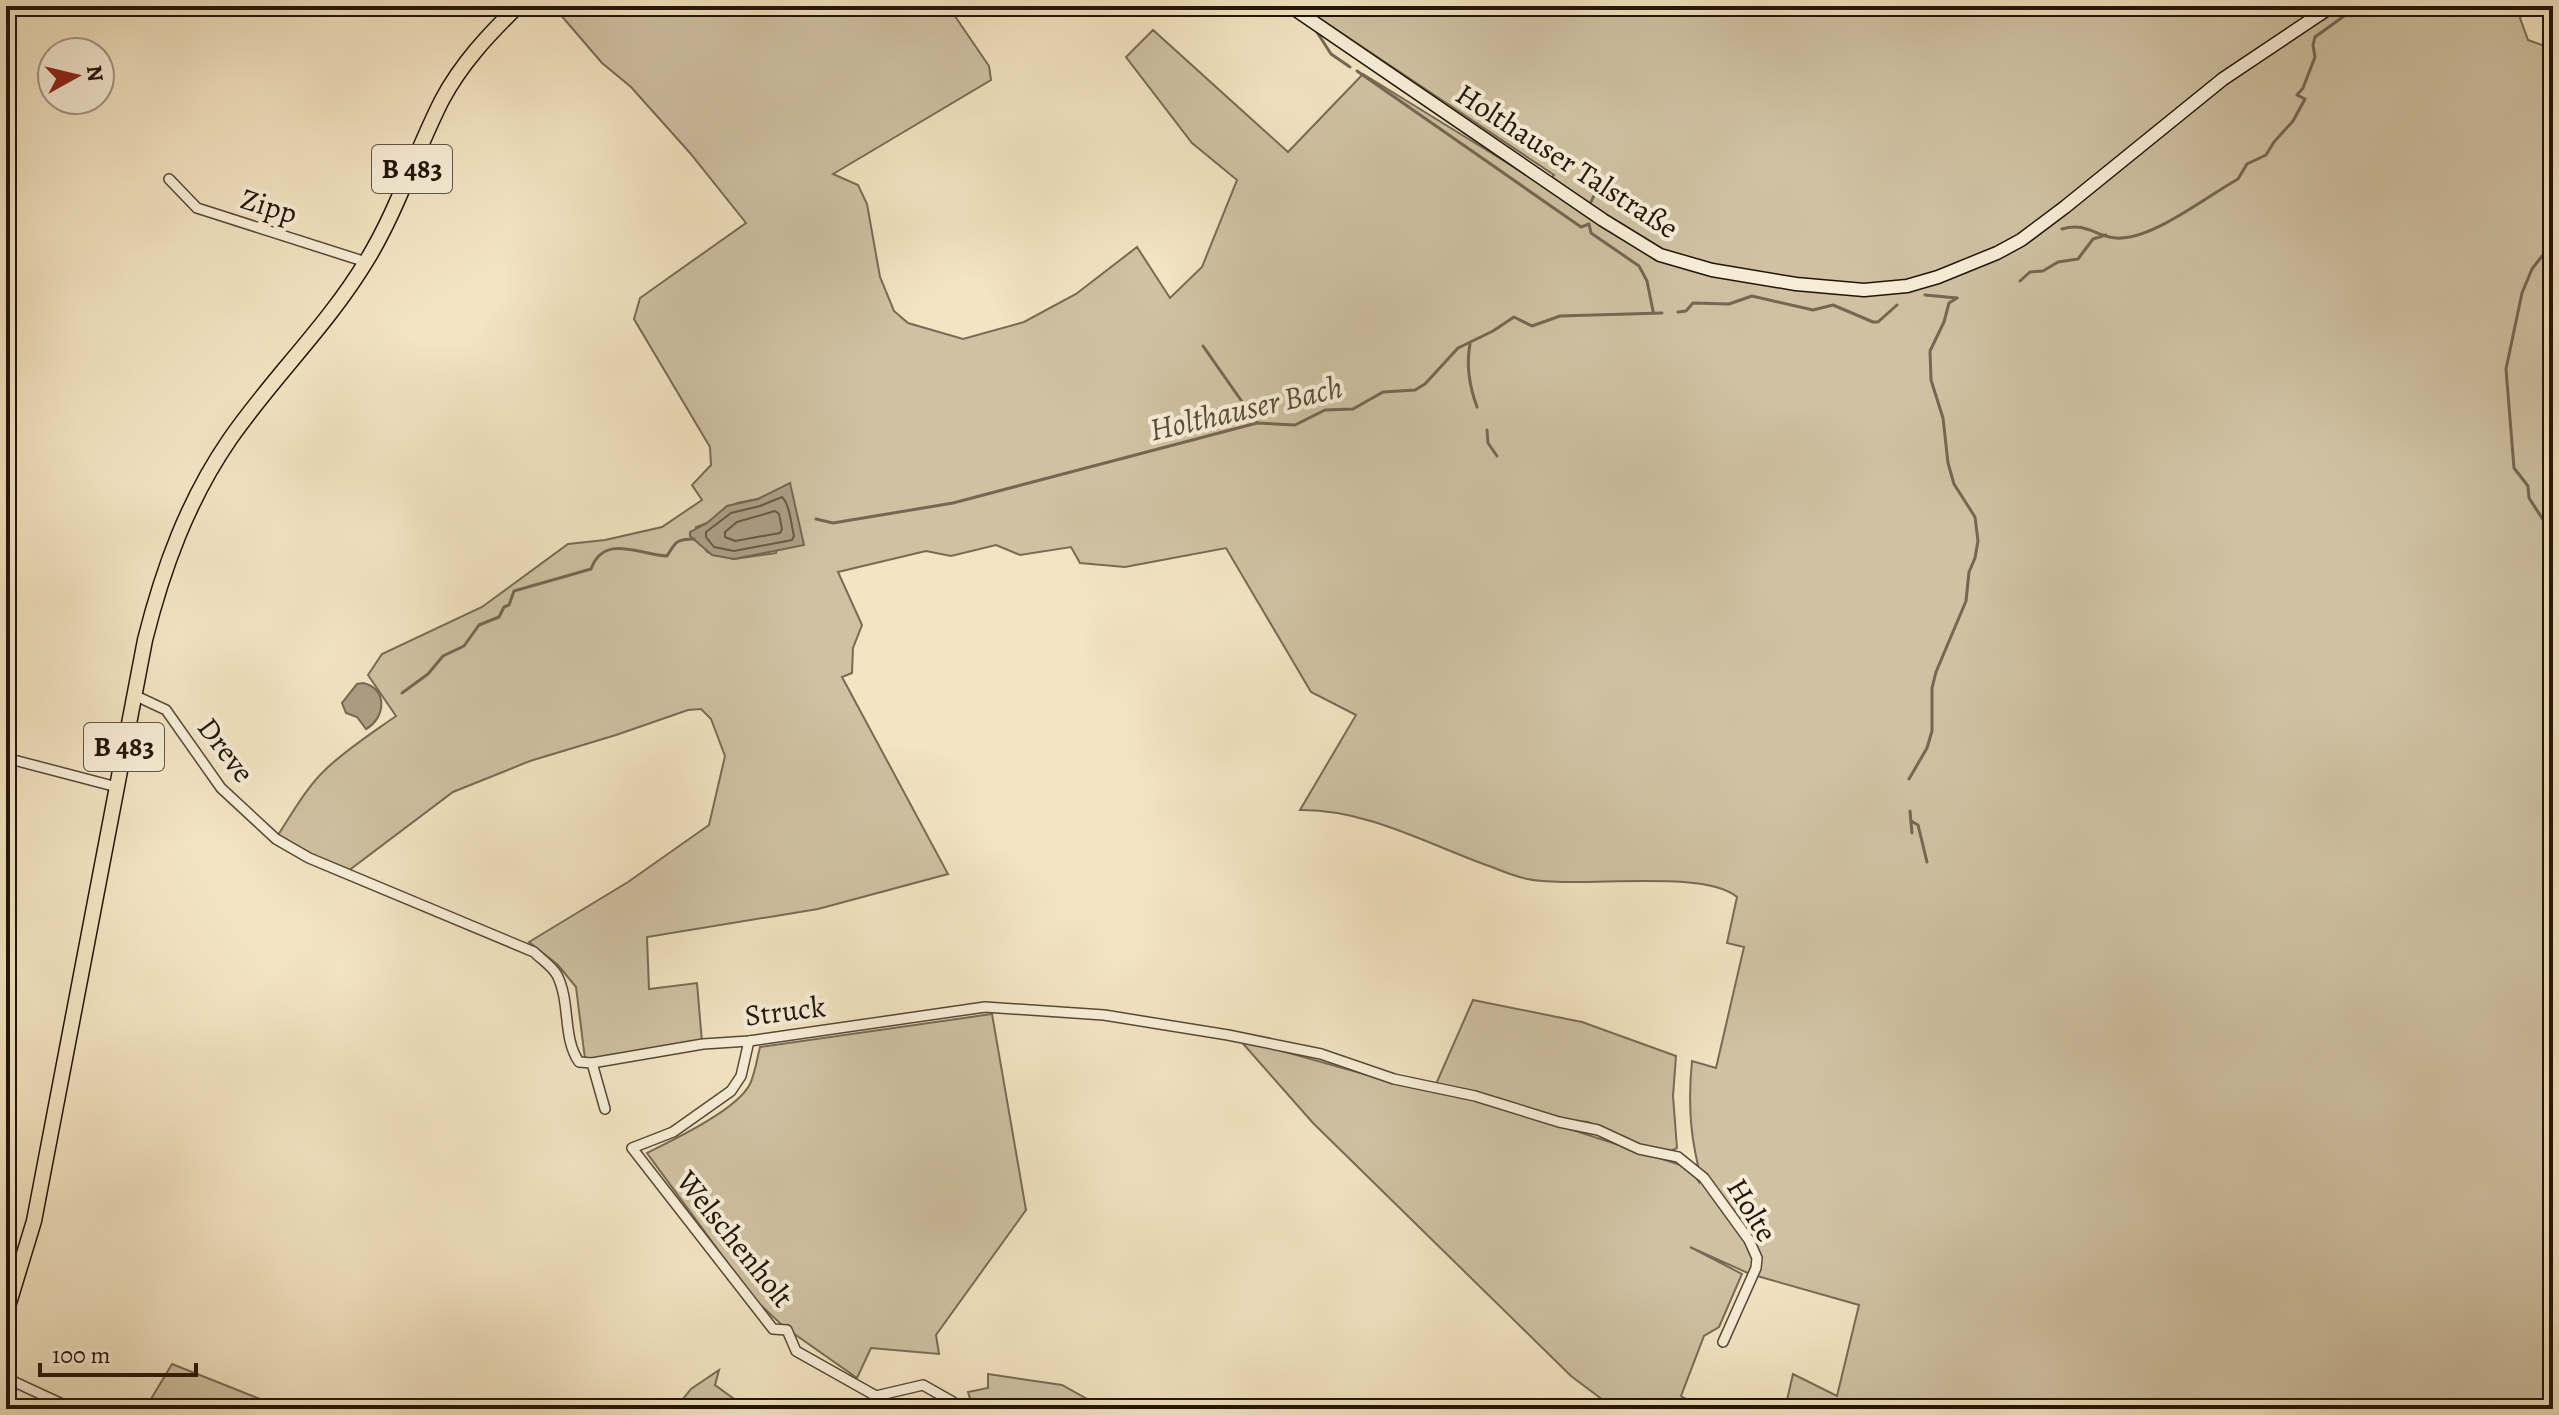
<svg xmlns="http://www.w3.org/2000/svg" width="2559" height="1415" viewBox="0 0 2559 1415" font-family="Alegreya,serif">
	<rect width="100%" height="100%" fill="#f3e4c2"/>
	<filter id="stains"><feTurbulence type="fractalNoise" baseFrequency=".0025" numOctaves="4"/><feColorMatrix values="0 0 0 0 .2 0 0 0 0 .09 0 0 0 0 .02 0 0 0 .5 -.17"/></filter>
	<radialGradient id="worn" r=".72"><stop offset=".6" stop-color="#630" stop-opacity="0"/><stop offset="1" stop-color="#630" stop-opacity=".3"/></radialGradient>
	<g fill="#cfc1a2" stroke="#786b55" stroke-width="2" fill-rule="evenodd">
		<path d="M553 6H948L989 66 991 80 833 174 858 185 867 204 880 277 894 311 908 323 963 339 1024 322 1076 294 1137 247 1170 298 1202 267 1237 180 1192 143 1126 57 1153 30 1288 152 1363 74 1545 186 1554 175 1301 6H2529L2520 18 2528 40 2553 49V1409H1785L1793 1374 1837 1396 1859 1305 1750 1274 1690 1247 1742 1274 1719 1327 1704 1336 1681 1396 1703 1409H1615L1571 1376 1313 1123 1239 1039 1400 1084 1486 1102 1690 1168 1699 1182C1700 1171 1697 1162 1695 1151 1689 1121 1689 1091 1692 1061L1716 1068 1744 947 1727 943 1737 897C1703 868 1577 889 1527 879 1513 876 1500 870 1486 865 1426 843 1365 809 1300 810L1356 715 1311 692 1226 548 1125 567 1080 563 1071 547 1020 555 996 545 951 556 926 551 838 572 862 625 853 648 852 673 842 677 948 874 818 909 647 937 649 989 697 983 702 1042 619 1058 585 1059 576 987 558 965 529 942 628 882 709 825 725 756 711 719 701 709 688 710 616 735 530 761 453 792 348 871 296 847 278 835C293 812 306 788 326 769 347 749 372 733 396 716L368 675 382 654 482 607 568 544 605 540 662 527 702 500 692 485 711 465 710 447 634 319 640 298 746 223 690 153 631 87 602 63ZM790 484 776 553 734 559 707 552 696 527 707 523 737 503 758 499Z"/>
		<polygon points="1473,1000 1582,1022 1676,1056 1673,1096 1677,1148 1671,1151 1647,1149 1588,1122 1556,1119 1530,1108 1436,1084"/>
		<path d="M992 1014 1026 1210 936 1335 939 1354 871 1348 857 1378 783 1326 754 1299 647 1153C673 1140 737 1110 750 1084 755 1073 757 1059 760 1047Z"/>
		<polygon points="172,1364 285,1409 145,1409"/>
		<polygon points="719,1370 715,1385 748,1409 675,1409 691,1389"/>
		<polygon points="988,1374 1062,1385 1105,1409 973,1409 968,1392 988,1388"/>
	</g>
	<g fill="#ac9e83" stroke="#756752" stroke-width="2">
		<polygon points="790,483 804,545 734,559 712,555 690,536 690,532 707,523 727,506 758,499"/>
		<path d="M363 683C388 688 386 718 366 729L357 717 346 713 342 703 357 684Z"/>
	</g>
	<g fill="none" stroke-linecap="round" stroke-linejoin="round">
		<g stroke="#675a46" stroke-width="2">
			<path d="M782 497C790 505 791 524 794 536L792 540 734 551 714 547 706 537V532L731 513 760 506Z"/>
			<polygon points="775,511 779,514 782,529 780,533 735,541 725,537 725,532 737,522"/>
		</g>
		<g stroke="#756752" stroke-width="3">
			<polyline points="2291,6 2298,11 2304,6"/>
			<polyline points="2518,6 2536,10"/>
			<polyline points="1315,29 1331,54 1350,67"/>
			<polyline points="1357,71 1581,227 1589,224 1591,233 1639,266 1647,281 1653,311"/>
			<polyline points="1591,202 1602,178"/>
			<path d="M2062 229C2088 221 2099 240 2122 238 2157 236 2206 197 2238 179L2247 164 2266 155 2274 142 2293 121 2305 99 2297 95 2303 88 2315 57 2313 45 2315 37 2358 6"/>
			<polyline points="2553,242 2532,269 2522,293 2506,369 2514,468 2528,486 2529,498 2553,535"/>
			<polyline points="2020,281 2030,272 2043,271 2058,262 2078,259 2093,239 2106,235"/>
			<polyline points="1925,295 1957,298"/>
			<polyline points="1678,312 1686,311 1693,303 1729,304 1752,296 1813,310 1833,305 1873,322 1878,322 1897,305"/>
			<path d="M1470 344C1466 365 1470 388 1477 407"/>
			<polyline points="1203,346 1257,423"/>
			<polyline points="1487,430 1488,443 1497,456"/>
			<polyline points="816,519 833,523 953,503 1257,423 1295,425 1325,410 1353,409 1383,392 1415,390 1425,384 1458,348 1493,331 1514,317 1532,326 1560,316 1662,313"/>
			<path d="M402 693 428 674 443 656 464 646 479 625 499 617 504 607 509 605 514 591 591 569C604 533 640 555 667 556 676 541 677 539 694 539"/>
			<polyline points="1909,779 1927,748 1932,731 1932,688 1936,672 1966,601 1969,572 1975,558 1978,541 1975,517 1954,484 1948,463 1943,418 1931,380 1930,351 1944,322 1949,303 1957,298"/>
			<polyline points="1910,811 1912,833"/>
			<polyline points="1911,821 1918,825 1927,862"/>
		</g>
		<g stroke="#564936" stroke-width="12">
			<g id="street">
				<polyline points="169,179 197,208 366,262"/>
				<path d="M134 695 166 710 221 788 276 839 309 858 534 952C541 959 552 966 557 975 571 1003 562 1037 579 1062L592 1063 703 1044 749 1041 985 1007 1104 1015 1228 1035 1321 1054 1394 1079 1475 1096 1559 1122 1598 1130 1639 1149 1678 1157 1704 1178 1749 1240 1757 1258 1756 1268 1723 1342"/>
				<polyline points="6,758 117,787"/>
				<polyline points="749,1041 741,1076 731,1091 673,1132 632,1148 773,1329 787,1330 796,1351 876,1396 923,1385 953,1402"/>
				<polyline points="592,1063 605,1109"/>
				<polyline points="6,1378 73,1409"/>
			</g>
		</g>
		<g stroke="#221508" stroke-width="15">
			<polyline id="secondary" points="1290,6 1603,220 1660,255 1712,270 1796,284 1864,290 1907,286 1938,277 1997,253 2021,240 2065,207 2223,79 2332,6"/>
		</g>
		<g stroke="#221508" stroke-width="17">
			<path id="primary" d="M6 1313 34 1221 145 640C163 568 188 500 230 439 273 377 328 325 367 260 398 209 415 153 442 100 461 64 489 34 518 6"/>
		</g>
		<use href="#street" stroke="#f7edd7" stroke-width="9"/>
		<use href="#secondary" stroke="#f7edd7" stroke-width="12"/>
		<use href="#primary" stroke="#f3e4c2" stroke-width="14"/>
	</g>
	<g text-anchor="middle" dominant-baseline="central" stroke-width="8" stroke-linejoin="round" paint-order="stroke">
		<g fill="#f7edd7" stroke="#625646" stroke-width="2">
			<rect x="372" y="145" width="80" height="48" rx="6"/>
			<rect x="84" y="723" width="80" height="48" rx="6"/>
		</g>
		<g font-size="28" font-weight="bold" fill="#221508">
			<text x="412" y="169">B 483</text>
			<text x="124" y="747">B 483</text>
		</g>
		<g font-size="30" fill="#221508" stroke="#f7edd7">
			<text transform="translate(1567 161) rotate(33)">Holthauser Talstraße</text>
			<text transform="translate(269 206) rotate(17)">Zipp</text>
			<text transform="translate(226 750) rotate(53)">Dreve</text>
			<text transform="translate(785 1011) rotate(-7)">Struck</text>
			<text transform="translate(1752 1210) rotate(59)">Holte</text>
			<text transform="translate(735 1239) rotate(51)">Welschenholt</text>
		</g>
		<g font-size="32" font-style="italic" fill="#594c39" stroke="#f7edd7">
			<text transform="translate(1246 408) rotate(-13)">Holthauser Bach</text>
		</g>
	</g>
	<rect width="2559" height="1415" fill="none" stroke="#f3e4c2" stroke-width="32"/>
	<rect x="8" y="8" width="2543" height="1399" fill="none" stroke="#221508" stroke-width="4"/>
	<rect x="16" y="16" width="2527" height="1383" fill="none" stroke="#221508" stroke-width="2"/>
	<g transform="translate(76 76) rotate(82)"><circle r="38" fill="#f7edd7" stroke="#a29784" stroke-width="2"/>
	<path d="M0-6L14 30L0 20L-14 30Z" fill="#8f2418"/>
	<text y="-12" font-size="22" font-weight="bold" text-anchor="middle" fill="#221508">N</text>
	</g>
	<path d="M40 1363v12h156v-12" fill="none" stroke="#221508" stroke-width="4"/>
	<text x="52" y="1363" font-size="24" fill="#221508" stroke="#f7edd7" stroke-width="6" paint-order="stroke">100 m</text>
	<rect width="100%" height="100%" filter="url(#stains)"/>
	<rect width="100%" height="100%" fill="url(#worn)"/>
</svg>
